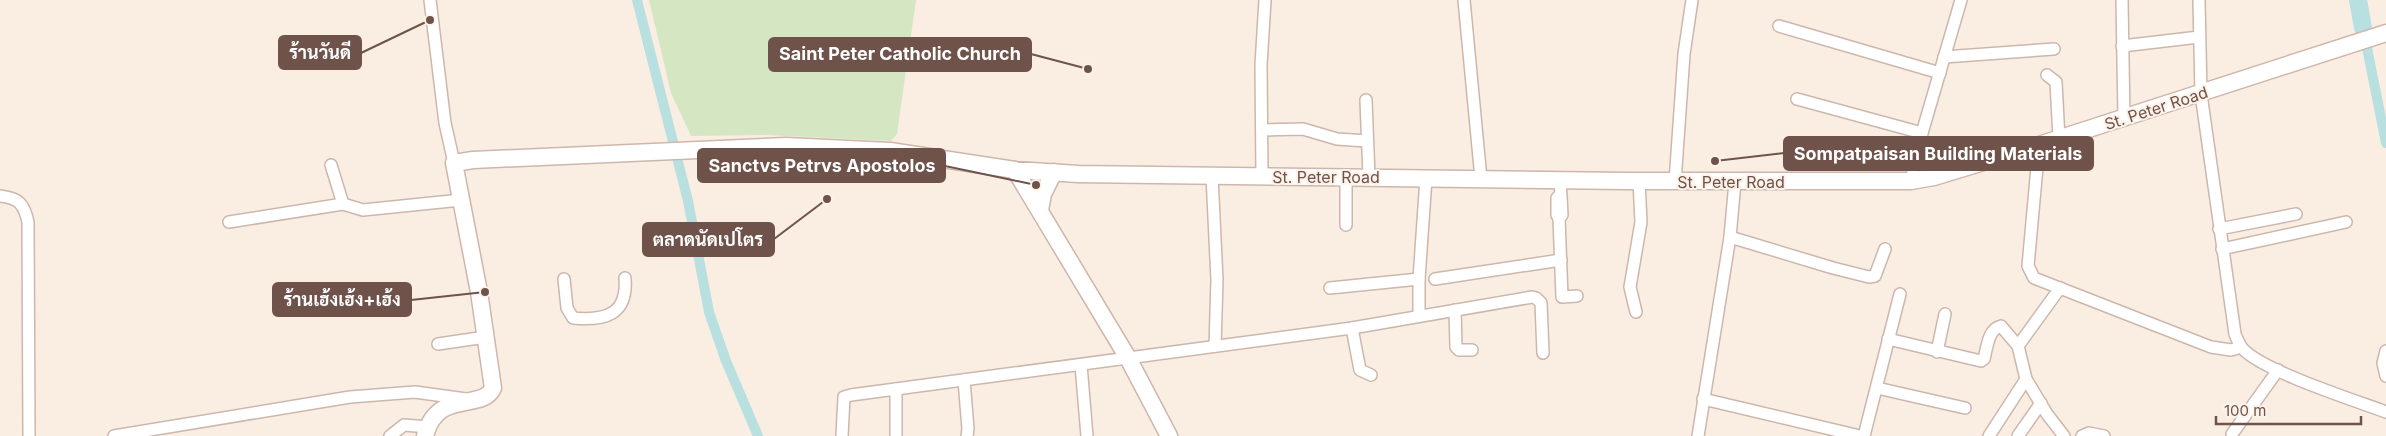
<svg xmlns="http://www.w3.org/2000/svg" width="2386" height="436" viewBox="0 0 2386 436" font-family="Inter,Sarabun,sans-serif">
	<rect width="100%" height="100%" fill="#faeee2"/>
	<polygon fill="#d5e6c2" points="649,0 916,0 897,134 891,141 767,135 691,136 671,93"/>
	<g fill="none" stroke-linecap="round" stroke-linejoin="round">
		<g stroke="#b9e0e1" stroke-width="10">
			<polyline points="637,0 688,201 709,312 726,361 758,436"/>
			<polyline points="2363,28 2386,143"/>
		</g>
		<polyline stroke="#b9e0e1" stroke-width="18" points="2358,0 2363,28"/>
		<g stroke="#ccb7ad" stroke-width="14">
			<g id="street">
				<polyline points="430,0 445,123 454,163"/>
				<polyline points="1464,0 1481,179"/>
				<polyline points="2122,0 2124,119"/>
				<path d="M2199 0 2201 94 2235 334C2237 339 2239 344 2242 348 2262 371 2354 400 2386 412"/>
				<polyline points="1779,26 1940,73"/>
				<polyline points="2122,46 2199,37"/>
				<polyline points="1944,57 2054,49"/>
				<polyline points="2047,75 2056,82 2059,139"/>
				<polyline points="1797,99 1922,133"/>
				<polyline points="1366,100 1369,177"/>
				<polyline points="1262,130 1303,129 1337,139 1367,141"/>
				<polyline points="2039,145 2028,266 2034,278 2211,347 2231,350 2241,347"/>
				<polyline points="331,165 343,204 363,210 461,200"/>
				<polyline points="1212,176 1217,280 1215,346"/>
				<polyline points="1262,177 1261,65 1265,0"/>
				<polyline points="1346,177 1346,225"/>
				<polyline points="1911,181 1922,133 1961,0"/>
				<polyline points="1675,182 1684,54 1692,0"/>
				<polyline points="1560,195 1557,198 1557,215 1559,218 1562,215 1560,179"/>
				<path d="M0 196C19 198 24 204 28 222L29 436"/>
				<polyline points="1559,218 1562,297 1577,296"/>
				<polyline points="229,222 343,204"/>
				<polyline points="2219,229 2296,214"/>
				<polyline points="1730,237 1833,268 1869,277 1875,276 1885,249"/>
				<polyline points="2222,249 2346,222"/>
				<path d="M564 279 567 308 573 318C605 321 628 315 625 278"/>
				<polyline points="1435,279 1561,260"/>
				<polyline points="1330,288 1419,279"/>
				<polyline points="2060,288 2018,346 2026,379 2047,414 2064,436"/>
				<polyline points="1455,310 1456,347 1459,350 1472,350"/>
				<polyline points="1636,312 1630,287 1641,222 1639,181"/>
				<polyline points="1419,315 1419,279 1426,178"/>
				<polyline points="1352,328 1360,370 1371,375"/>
				<path d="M1888 339 1981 361 1984 359C1987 348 1988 329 2001 326L2018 346"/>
				<polyline points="438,344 486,337"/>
				<polyline points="2386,351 2383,363 2386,376"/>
				<polyline points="1937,352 1945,314"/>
				<polyline points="1081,365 1087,436"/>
				<polyline points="964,380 968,429 967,436"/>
				<polyline points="1877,388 1965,408"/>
				<polyline points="1703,399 1860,436"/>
				<polyline points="2232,434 2278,370"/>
				<polyline points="114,436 350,397 415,392 466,399"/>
				<polyline points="390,436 404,425 428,427"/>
				<polyline points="842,436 844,397 851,395 1352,328 1532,297 1536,298 1541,303 1543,353"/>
				<polyline points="896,436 896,389"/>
				<polyline points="1698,436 1730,237 1735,182"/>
				<polyline points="1864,436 1900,294"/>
				<polyline points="1989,436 2026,379"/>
				<polyline points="2018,436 2041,403"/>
				<polyline points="2082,436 2089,433 2104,436"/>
			</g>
		</g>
		<g stroke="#ceb6ab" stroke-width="19">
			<g id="secondary">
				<polyline points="1015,170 1128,358 1169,436"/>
				<polyline points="1040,210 1043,194 1054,172"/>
				<path d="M425 436C437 388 482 412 493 388L479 292 454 163 473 160 786 146 890 151 1015 170 1078 174 1627 181H1911L1934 177 2039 145 2386 33"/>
			</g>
		</g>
		<use href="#street" stroke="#fff" stroke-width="11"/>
		<use href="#secondary" stroke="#fff" stroke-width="16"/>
	</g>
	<g text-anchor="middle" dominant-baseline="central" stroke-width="4" stroke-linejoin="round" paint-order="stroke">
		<g font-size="16" fill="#6f534b" stroke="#fdf2e8">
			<text transform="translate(2156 108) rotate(-18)">St. Peter Road</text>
			<text x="1326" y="177">St. Peter Road</text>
			<text x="1731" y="182">St. Peter Road</text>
		</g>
	</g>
	<path fill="none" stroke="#6f534b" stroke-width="2" d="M430 20L361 53M1088 69L1031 54M1715 161L1784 153M1036 185L945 166M827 199L774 239M485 292L411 300"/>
	<g fill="#6f534b" stroke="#fdf2e8" stroke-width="2">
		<circle cx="430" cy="20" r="5"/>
		<circle cx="1088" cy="69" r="5"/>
		<circle cx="1715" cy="161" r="5"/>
		<circle cx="1036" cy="185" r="5"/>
		<circle cx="827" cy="199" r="5"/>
		<circle cx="485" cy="292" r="5"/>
	</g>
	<g fill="#6f534b" stroke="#6f534b" stroke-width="2">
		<rect x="279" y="36" width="82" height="33" rx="5"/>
		<rect x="769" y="38" width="262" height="33" rx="5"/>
		<rect x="1784" y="137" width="309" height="33" rx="5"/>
		<rect x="698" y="149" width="247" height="33" rx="5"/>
		<rect x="643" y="223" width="131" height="33" rx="5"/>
		<rect x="273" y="283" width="138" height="33" rx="5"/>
	</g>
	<g font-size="18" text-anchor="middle" font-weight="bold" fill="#fff">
		<text x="320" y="59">ร้านวันดี</text>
		<text x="900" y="60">Saint Peter Catholic Church</text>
		<text x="1938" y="160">Sompatpaisan Building Materials</text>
		<text x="822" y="172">Sanctvs Petrvs Apostolos</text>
		<text x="708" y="246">ตลาดนัดเปโตร</text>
		<text x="342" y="306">ร้านเฮ้งเฮ้ง+เฮ้ง</text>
	</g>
	<path d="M2216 416v8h145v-8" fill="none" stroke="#6f534b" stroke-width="2.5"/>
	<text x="2224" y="416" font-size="15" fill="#6f534b" stroke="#fdf2e8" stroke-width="4" paint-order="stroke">100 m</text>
</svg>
